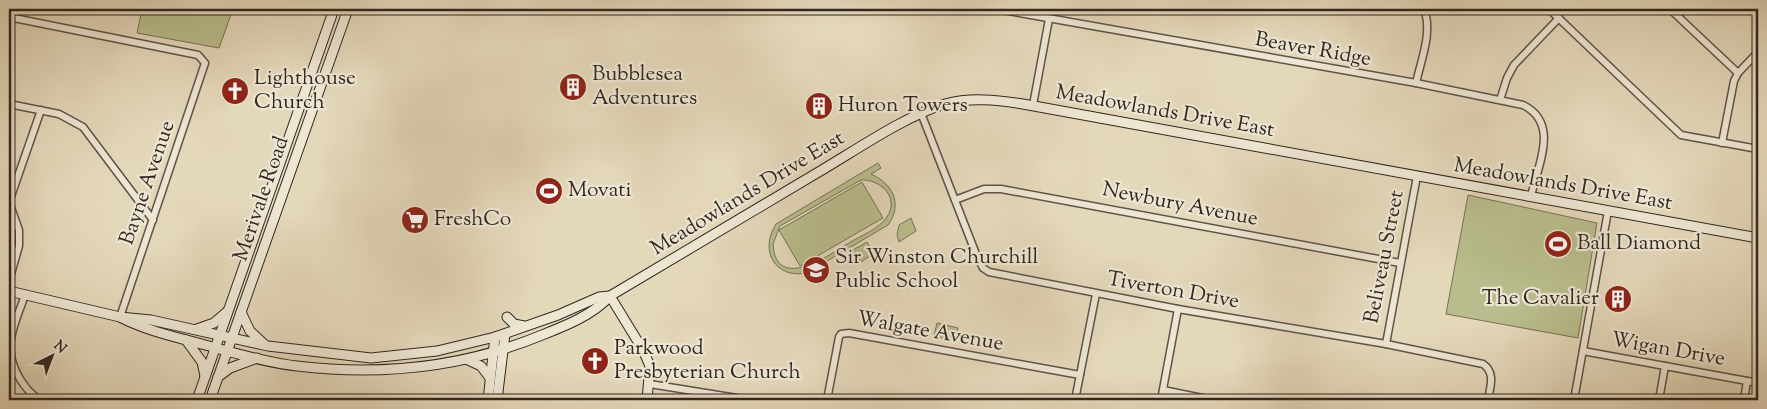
<svg xmlns="http://www.w3.org/2000/svg" width="1767" height="409" viewBox="0 0 1767 409" font-family="'Sorts Mill Goudy',serif">
	<rect width="100%" height="100%" fill="#e4d8bb"/>
	<filter id="stains"><feTurbulence type="fractalNoise" baseFrequency=".004" numOctaves="4"/><feColorMatrix values="0 0 0 0 .2 0 0 0 0 .09 0 0 0 0 .02 0 0 0 .5 -.17"/></filter>
	<radialGradient id="worn" r=".72"><stop offset=".6" stop-color="#630" stop-opacity="0"/><stop offset="1" stop-color="#630" stop-opacity=".3"/></radialGradient>
	<g fill="#b9bd8d" stroke="#757256" fill-rule="evenodd">
		<polygon points="142,9 233,9 219,48 137,33"/>
		<path d="M878 163 881 168 871 174C893 184 903 204 888 225L807 273C775 279 759 251 776 224ZM861 180C880 179 900 197 887 217 879 229 860 236 849 243 829 255 776 293 773 244L780 226Z"/>
		<polygon points="862,182 883,218 800,266 779,230"/>
		<polygon points="1468,195 1597,223 1578,338 1446,314"/>
		<polygon points="911,218 916,231 899,242 897,235 899,225"/>
		<polygon points="867,242 874,253 861,262 853,250"/>
		<polygon points="937,323 958,328 955,341 934,336"/>
	</g>
	<g fill="none" stroke-linecap="round" stroke-linejoin="round">
		<g stroke="#5e5347" stroke-width="9">
			<g id="street">
				<path d="M997 9 1416 83 1523 105C1560 123 1538 165 1531 196"/>
				<polyline points="1549,9 1681,135 1758,149"/>
				<polyline points="1670,9 1738,73"/>
				<polyline points="9,17 198,55 205,63 120,317"/>
				<path d="M1416 83C1421 60 1433 32 1424 9"/>
				<polyline points="1500,100 1507,78 1514,65 1559,18"/>
				<polyline points="9,104 59,114 83,127 153,220"/>
				<polyline points="1033,105 1049,19"/>
				<path d="M921 113 976 254 983 268 989 272 1178 309 1386 344 1483 364C1496 373 1490 387 1488 400"/>
				<polyline points="1722,143 1734,81 1738,73 1758,52"/>
				<polyline points="955,200 984,189 1001,189 1400,263"/>
				<polyline points="9,281 19,246 19,230 9,202 41,110"/>
				<path d="M25 295C14 327 1 347 20 379 26 388 31 395 41 400"/>
				<polyline points="1386,344 1417,176"/>
				<polyline points="1583,351 1758,383"/>
				<polyline points="650,384 749,400"/>
				<polyline points="1163,390 1212,400"/>
				<polyline points="827,400 839,337 841,334 849,333 1080,375"/>
				<polyline points="1075,400 1096,294"/>
				<polyline points="1161,400 1178,309"/>
				<polyline points="1574,400 1608,211"/>
				<polyline points="1659,400 1665,366"/>
				<polyline points="1744,400 1747,381"/>
			</g>
		</g>
		<g stroke="#312720" stroke-width="11">
			<g id="secondary">
				<polyline points="9,291 120,317 151,320 268,346 371,358 437,351 495,337 558,315 599,297 610,296"/>
				<polyline points="610,296 643,350 650,366 647,400"/>
				<polyline points="241,312 250,331 265,345"/>
				<path d="M120 317C147 331 176 337 205 345 235 353 267 363 297 366 381 376 465 367 542 335 565 326 593 315 610 296 680 254 751 212 822 170 856 150 907 115 945 104 971 97 997 100 1023 104L1758 238"/>
				<polyline points="507,317 514,324 524,326"/>
				<polyline points="197,329 214,323 228,311"/>
				<polyline points="186,340 202,362 205,376"/>
				<polyline points="468,360 481,366 490,378"/>
				<polyline points="218,377 230,368 257,358"/>
				<polyline points="197,400 334,9"/>
				<polyline points="210,400 348,9"/>
				<polyline points="488,400 495,337"/>
				<polyline points="497,400 505,334"/>
			</g>
		</g>
		<use href="#street" stroke="#ede6d3" stroke-width="6"/>
		<use href="#secondary" stroke="#ede6d3" stroke-width="9"/>
	</g>
	<defs>
		<g id="building-disc" transform="scale(1.4375)"><circle r="9.5" fill="#8f2418" stroke="#ede6d3"/><path d="M-4-6H4V6H1V3H-1V6H-4ZM-2.5-4.3h1.7v1.8h-1.7ZM.8-4.3h1.7v1.8H.8ZM-2.5-1h1.7V.8h-1.7ZM.8-1h1.7V.8H.8Z" fill="#fff"/></g>
		<g id="church-disc" transform="scale(1.4375)"><circle r="9.5" fill="#8f2418" stroke="#ede6d3"/><path d="M-1.2-6h2.4v3.5h3.3v2.4h-3.3V6h-2.4V-.1h-3.3v-2.4h3.3Z" fill="#fff"/></g>
		<g id="stadium-disc" transform="scale(1.4375)"><circle r="9.5" fill="#8f2418" stroke="#ede6d3"/><path d="M0-5a6.5 5 0 1 0 0 10a6.5 5 0 1 0 0-10ZM-3.5-1.8h7v3.6h-7Z" fill="#fff"/></g>
		<g id="supermarket-disc" transform="scale(1.4375)"><circle r="9.5" fill="#8f2418" stroke="#ede6d3"/><path d="M-6-5.5h2.5l.6 2H6L4.5 2H-2.5L-4.4-4H-6ZM-1.5 3.2a1.3 1.3 0 1 0 .1 0ZM3 3.2a1.3 1.3 0 1 0 .1 0Z" fill="#fff"/></g>
		<g id="school-disc" transform="scale(1.4375)"><circle r="9.5" fill="#8f2418" stroke="#ede6d3"/><path d="M0-5L7-2L0 1L-7-2ZM-4 1L0 2.5L4 1V4Q0 6-4 4Z" fill="#fff"/></g>
	</defs>
	<g fill-rule="evenodd">
		<use href="#building-disc" x="573" y="87"/>
		<use href="#church-disc" x="235" y="91"/>
		<use href="#building-disc" x="819" y="106"/>
		<use href="#stadium-disc" x="549" y="191"/>
		<use href="#supermarket-disc" x="415" y="220"/>
		<use href="#stadium-disc" x="1558" y="244"/>
		<use href="#school-disc" x="816" y="270"/>
		<use href="#building-disc" x="1618" y="299"/>
		<use href="#church-disc" x="595" y="361"/>
	</g>
	<g text-anchor="middle" dominant-baseline="central" stroke-width="4.5" stroke-linejoin="round" paint-order="stroke">
		<g font-size="21" fill="#312720" stroke="#ede6d3">
			<text transform="translate(1313 50) rotate(10)">Beaver Ridge</text>
			<text transform="translate(1165 112) rotate(10)">Meadowlands Drive East</text>
			<text transform="translate(148 183) rotate(-71)">Bayne Avenue</text>
			<text transform="translate(1563 185) rotate(10)">Meadowlands Drive East</text>
			<text transform="translate(748 194) rotate(-31)">Meadowlands Drive East</text>
			<text transform="translate(262 199) rotate(-71)">Merivale Road</text>
			<text transform="translate(1180 205) rotate(11)">Newbury Avenue</text>
			<text transform="translate(1385 257) rotate(-79)">Beliveau Street</text>
			<text transform="translate(1173 291) rotate(10)">Tiverton Drive</text>
			<text transform="translate(930 332) rotate(10)">Walgate Avenue</text>
			<text transform="translate(1668 350) rotate(10)">Wigan Drive</text>
		</g>
		<g font-size="21" fill="#312720" stroke="#ede6d3" text-anchor="start">
			<text x="592" y="75">Bubblesea<tspan x="592" dy="24">Adventures</tspan></text>
			<text x="254" y="79">Lighthouse<tspan x="254" dy="24">Church</tspan></text>
			<text x="838" y="106">Huron Towers</text>
			<text x="568" y="191">Movati</text>
			<text x="434" y="220">FreshCo</text>
			<text x="1577" y="244">Ball Diamond</text>
			<text x="835" y="258">Sir Winston Churchill<tspan x="835" dy="24">Public School</tspan></text>
			<text x="1599" y="299" text-anchor="end">The Cavalier</text>
			<text x="614" y="349">Parkwood<tspan x="614" dy="24">Presbyterian Church</tspan></text>
		</g>
	</g>
	<rect width="1767" height="409" fill="none" stroke="#e4d8bb" stroke-width="30"/>
	<rect x="10" y="10" width="1747" height="389" fill="none" stroke="#312720" stroke-width="2.5"/>
	<rect x="15" y="15" width="1737" height="379" fill="none" stroke="#312720"/>
	<g transform="translate(52 356) rotate(42)" stroke="#ede6d3" stroke-width="4" paint-order="stroke">
	<path d="M0-4L9 19L0 12L-9 19Z" fill="#312720"/>
	<text y="-8" font-size="14" font-weight="bold" text-anchor="middle" fill="#312720">N</text>
	</g>
	<rect width="100%" height="100%" filter="url(#stains)"/>
	<rect width="100%" height="100%" fill="url(#worn)"/>
</svg>
